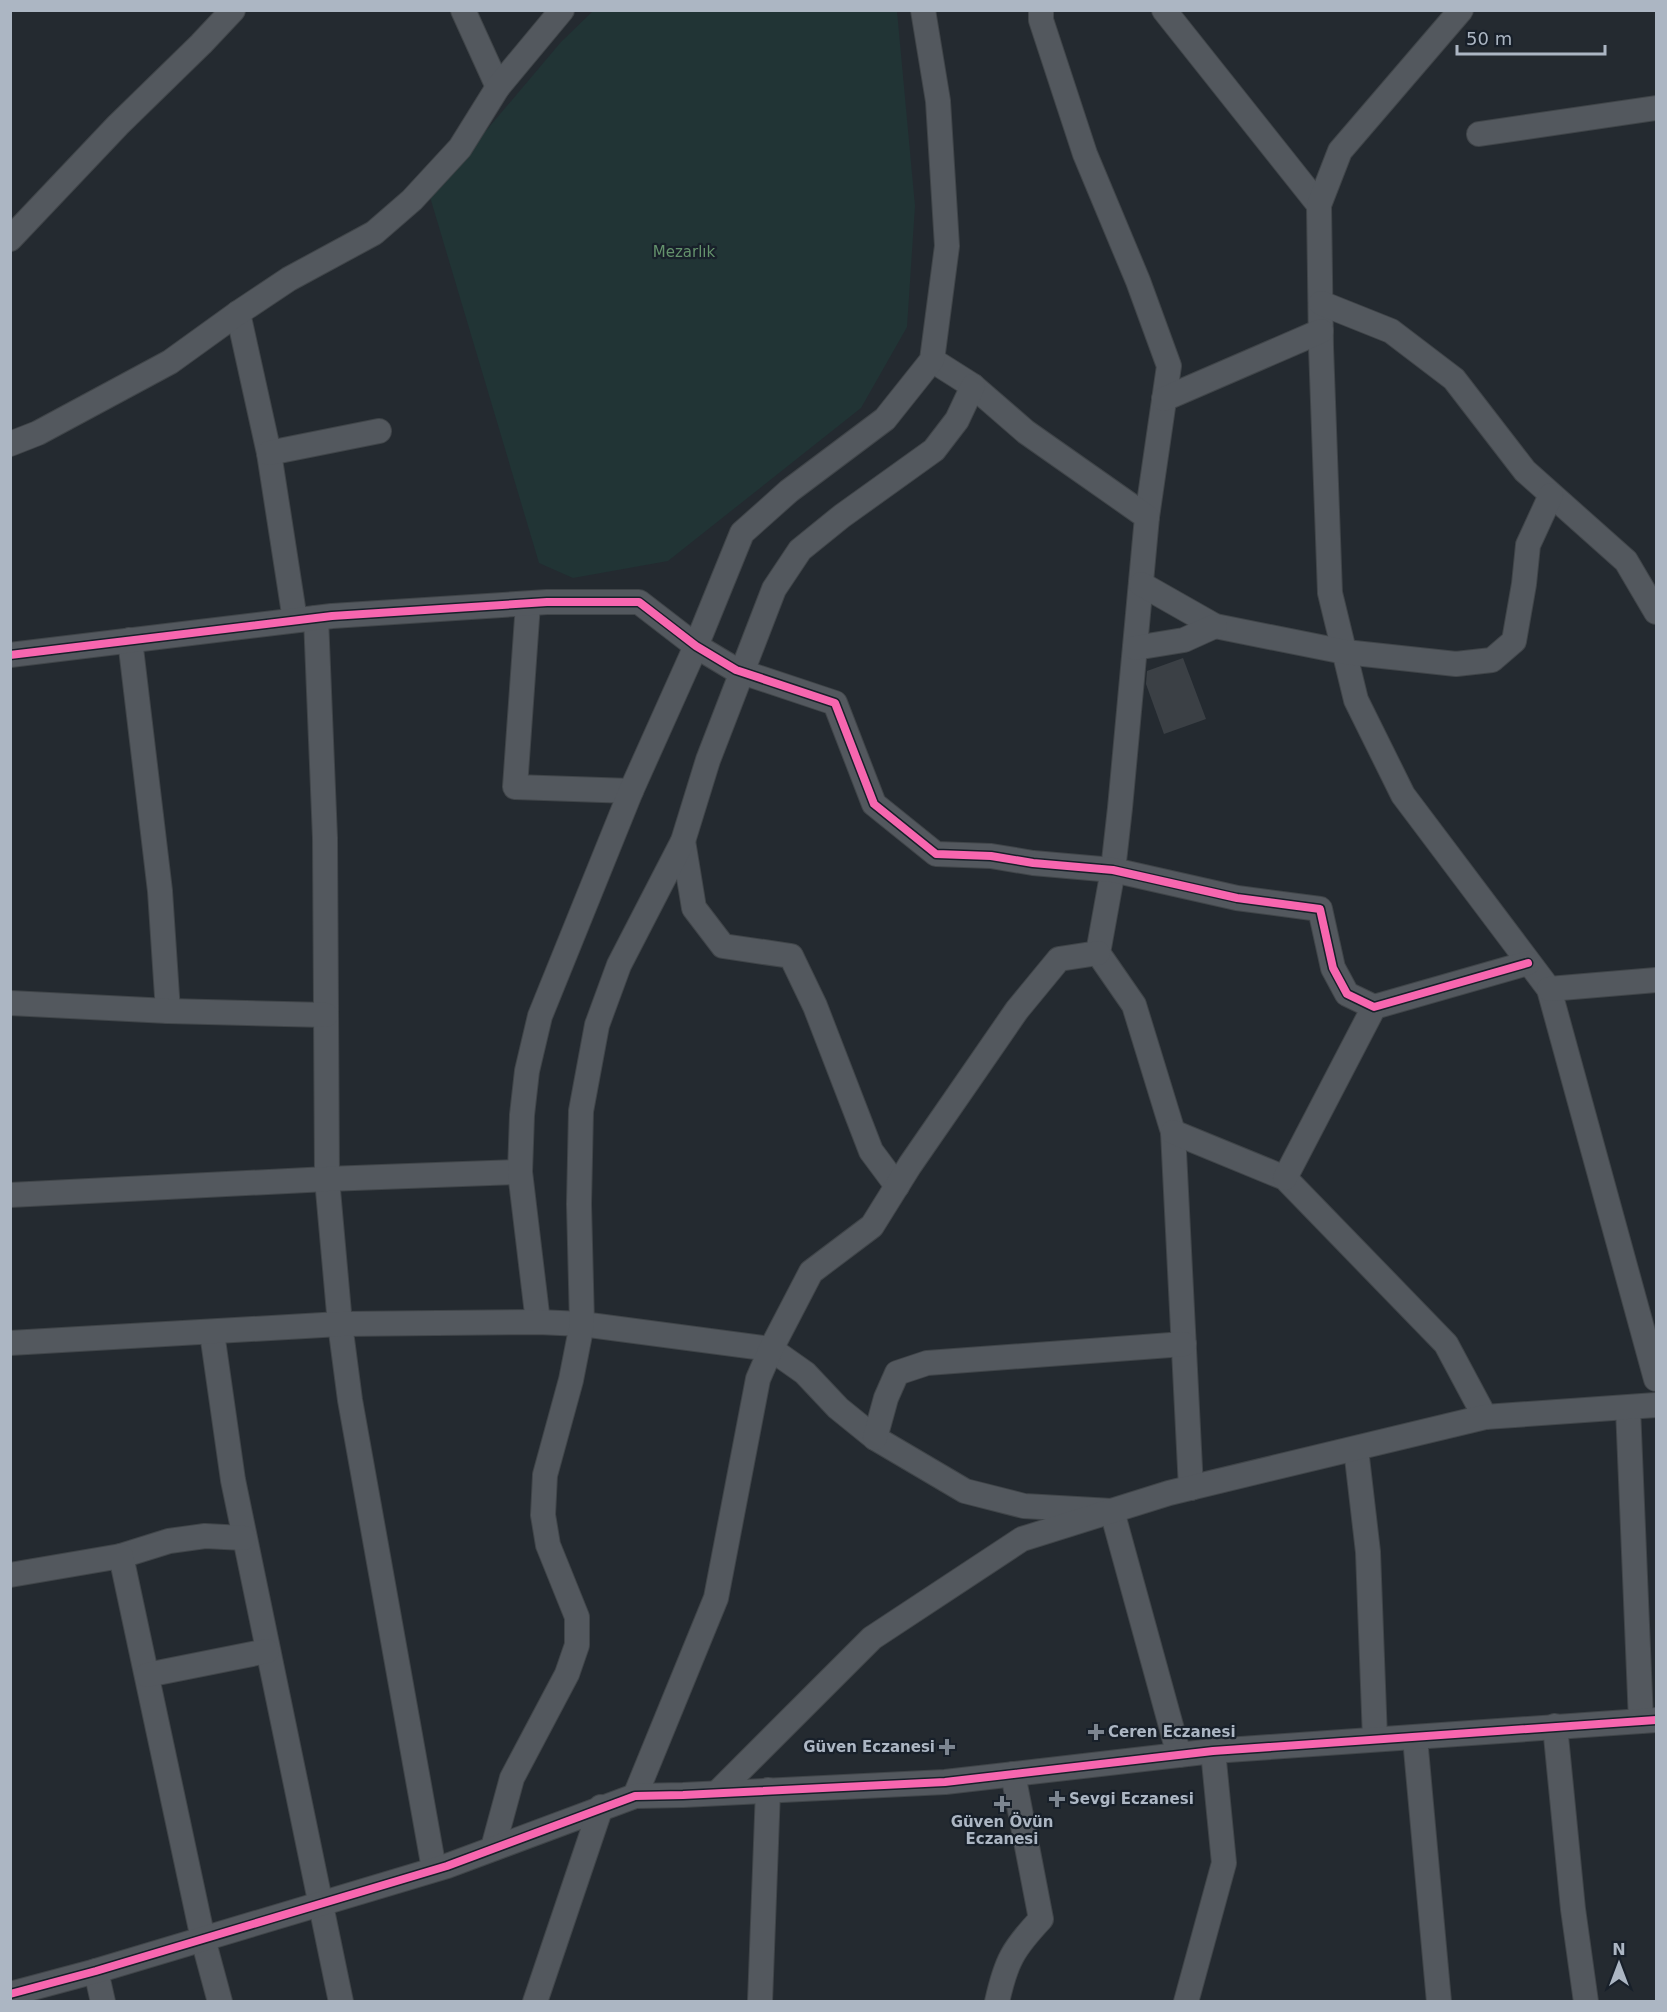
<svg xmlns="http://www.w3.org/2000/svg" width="1667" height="2012" viewBox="0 0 1667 2012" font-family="'DejaVu Sans',sans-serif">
	<rect width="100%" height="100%" fill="#242a30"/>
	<polygon fill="#213435" points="593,11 897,11 915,206 907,327 861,408 668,561 573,578 539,563 430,197 561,42"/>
	<polygon fill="#3b4045" points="1183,658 1206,719 1164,734 1146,684 1147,671"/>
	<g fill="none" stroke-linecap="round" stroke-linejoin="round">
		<g stroke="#404549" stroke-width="26">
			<g id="minor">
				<polyline points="463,10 498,87"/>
				<polyline points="1041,10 1041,20 1085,154 1138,281 1169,366 1147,517"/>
				<polyline points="1164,10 1319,205"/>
				<polyline points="1461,10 1340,151 1319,205 1321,347 1330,593 1356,700 1403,795 1549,989 1656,1379"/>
				<polyline points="1479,134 1656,108"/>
				<polyline points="10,239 118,125 201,44 233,10"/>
				<polyline points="1321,303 1391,331 1454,379 1525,471 1626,561 1656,612"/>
				<polyline points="238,313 269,453 295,620"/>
				<polyline points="932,360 973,386 1026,432 1147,517 1120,808 1113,870 1098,953 1134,1005 1173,1132 1191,1488"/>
				<polyline points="1164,399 1321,331"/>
				<polyline points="10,444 38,433 170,362 238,313 289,279 374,233 412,200 460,148 498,87 562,10"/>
				<polyline points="269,453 379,431"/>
				<polyline points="1141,584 1215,626 1345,652 1456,664 1492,660 1514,641 1524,584 1528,545 1551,495"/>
				<polyline points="528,604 515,787 631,791"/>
				<polyline points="316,618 325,838 327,1179 340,1324 350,1400 434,1869"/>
				<polyline points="130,640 160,891 168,1011"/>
				<polyline points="1135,648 1184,640 1215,626"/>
				<polyline points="10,655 332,616 547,602 639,602 696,646 736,670 835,703 874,804 936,854 991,856 1033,863 1113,870 1237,898 1320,909 1333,968 1347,994 1374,1007 1528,963"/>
				<polyline points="683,841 694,908 723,946 791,956 815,1006 871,1151 897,1186"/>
				<polyline points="1549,989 1656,980"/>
				<polyline points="10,1003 168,1011 326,1015"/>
				<polyline points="1173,1132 1285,1178 1446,1344 1485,1417"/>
				<polyline points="1285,1178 1374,1007"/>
				<polyline points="10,1195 327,1179 520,1172"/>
				<polyline points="538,1322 520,1172 522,1115 527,1071 540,1016 631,791 696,646 742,533 789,491 885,419 932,360 947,246 938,101 923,10"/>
				<polyline points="212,1333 233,1480 341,2002"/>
				<polyline points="10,1343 340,1324 538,1322 582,1324 771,1349 805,1373 838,1408 875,1438 965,1491 1024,1506 1112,1511 1179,1755"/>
				<polyline points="1628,1408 1641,1721"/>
				<polyline points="875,1438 886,1398 897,1373 927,1363 1184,1344"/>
				<polyline points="1356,1449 1368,1552 1375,1739"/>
				<polyline points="121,1556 169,1541 205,1536 244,1538"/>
				<polyline points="10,1575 121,1556 203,1939 220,2002"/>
				<polyline points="147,1675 267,1651"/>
				<polyline points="1555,1726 1573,1909 1586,2002"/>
				<polyline points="1415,1738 1439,2002"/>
				<polyline points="717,1793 872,1638 1022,1539 1169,1493 1485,1417 1656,1405"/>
				<polyline points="635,1796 716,1598 758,1379 771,1349 811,1272 872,1226 910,1165 1017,1010 1059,959 1098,953"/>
				<polyline points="493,1848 512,1778 567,1674 577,1645 577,1617 548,1545 543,1515 545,1475 571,1380 582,1324 579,1204 581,1111 597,1025 619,965 683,841 708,760 774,589 800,550 842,516 934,450 957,420 973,386"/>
				<polyline points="96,1971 103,2002"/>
				<polyline points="10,1994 96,1971 447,1866 635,1796 683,1795 945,1782 1213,1751 1656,1720"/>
				<polyline points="535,2002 601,1807"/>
				<polyline points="760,2002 768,1790"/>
				<path d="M997 2002C1006 1961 1013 1949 1041 1919L1013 1774"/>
				<polyline points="1186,2002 1224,1863 1213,1751"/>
			</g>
		</g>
		<use href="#minor" stroke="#53585e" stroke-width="24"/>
		<g stroke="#18202a" stroke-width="11">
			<g id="cycleway">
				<polyline points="10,655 332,616 547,602 639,602 696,646 736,670 835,703 874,804 936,854 991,856 1033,863 1113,870 1237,898 1320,909 1333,968 1347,994 1374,1007 1528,963"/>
				<polyline points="10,1994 96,1971 447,1866 635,1796 683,1795 945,1782 1213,1751 1656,1720"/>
			</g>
		</g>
		<use href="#cycleway" stroke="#f766af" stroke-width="8"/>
	</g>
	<g fill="#7c8590" stroke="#18202a" stroke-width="2">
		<path d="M1093 1723h6v6h6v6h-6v6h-6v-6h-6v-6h6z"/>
		<path d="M944 1738h6v6h6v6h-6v6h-6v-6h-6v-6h6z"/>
		<path d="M1054 1790h6v6h6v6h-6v6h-6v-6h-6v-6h6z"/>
		<path d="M999 1795h6v6h6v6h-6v6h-6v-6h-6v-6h6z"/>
	</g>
	<g text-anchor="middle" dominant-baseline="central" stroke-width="4.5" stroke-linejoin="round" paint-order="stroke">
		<g font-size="15" fill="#64926c" stroke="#18202a">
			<text x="684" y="252">Mezarlık</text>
		</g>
		<g font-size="15" font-weight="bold" fill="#acb6c3" stroke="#18202a" text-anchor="start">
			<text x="1108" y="1732">Ceren Eczanesi</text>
			<text x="935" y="1747" text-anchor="end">Güven Eczanesi</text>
			<text x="1069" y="1799">Sevgi Eczanesi</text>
			<text x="1002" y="1822" text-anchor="middle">Güven Övün<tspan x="1002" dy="17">Eczanesi</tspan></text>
		</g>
	</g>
	<rect width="1667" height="2012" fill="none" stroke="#acb6c3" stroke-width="24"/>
	<g transform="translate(1619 1964)" stroke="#18202a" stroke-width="4.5" paint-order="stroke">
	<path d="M0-4.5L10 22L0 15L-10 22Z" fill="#acb6c3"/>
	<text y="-9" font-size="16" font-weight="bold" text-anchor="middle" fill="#acb6c3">N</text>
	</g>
	<path d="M1457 45v9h148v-9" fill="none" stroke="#acb6c3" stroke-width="3"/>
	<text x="1466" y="45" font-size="18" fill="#acb6c3" stroke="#18202a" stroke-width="4.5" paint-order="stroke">50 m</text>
</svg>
